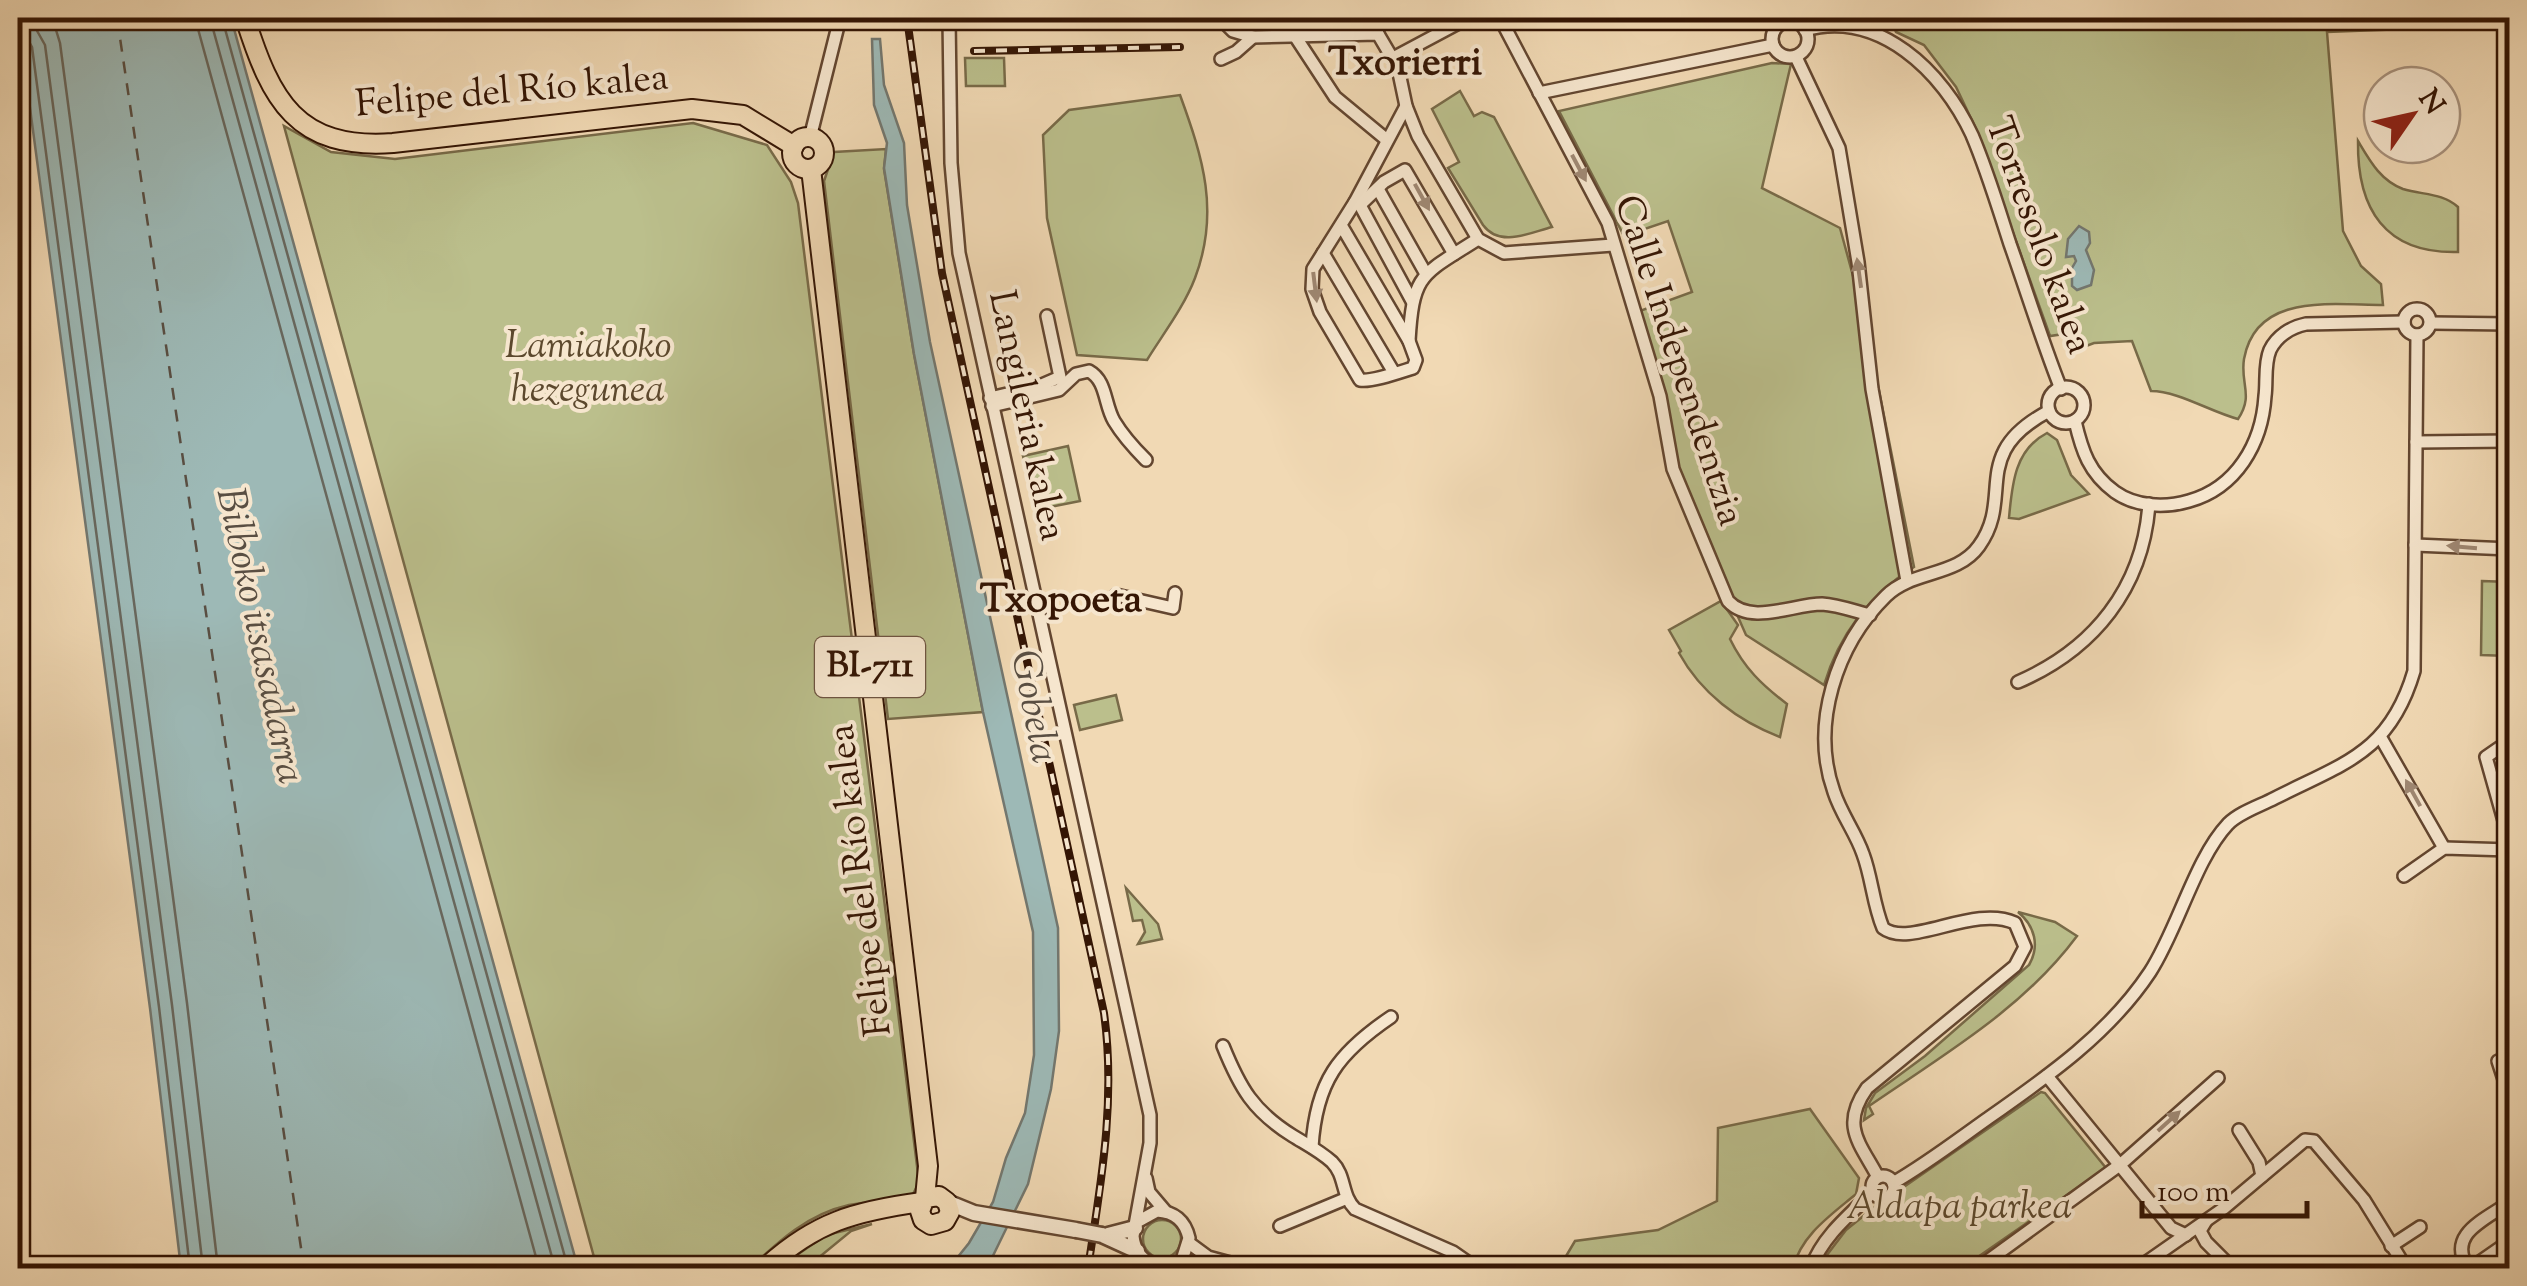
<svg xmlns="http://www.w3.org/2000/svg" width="2527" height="1286" viewBox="0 0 2527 1286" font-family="'Sorts Mill Goudy',serif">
	<rect width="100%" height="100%" fill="#f1d9b4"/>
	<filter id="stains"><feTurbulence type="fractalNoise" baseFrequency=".002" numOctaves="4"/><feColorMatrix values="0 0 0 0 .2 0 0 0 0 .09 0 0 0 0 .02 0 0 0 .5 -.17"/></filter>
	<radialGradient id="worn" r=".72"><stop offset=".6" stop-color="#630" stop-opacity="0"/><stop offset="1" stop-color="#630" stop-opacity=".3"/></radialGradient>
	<g fill="#bbbf8c" stroke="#786a48" stroke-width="2.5">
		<path d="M1890 18H2509L2510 25 2327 32 2343 231 2361 266 2381 284 2383 305C2333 305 2256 292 2244 359 2240 384 2254 395 2238 419 2211 412 2178 391 2151 391L2132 341 2094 343 2070 352 2064 334 2050 336 1976 129 1956 87 1924 45 1896 32Z"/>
		<polygon points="965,58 1004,58 1005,86 966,86"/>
		<path d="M1772 63 1791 64 1762 188 1840 228 1865 320 1914 567C1870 594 1839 635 1824 685L1746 635 1673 469 1637 312 1692 292 1668 221 1624 236 1559 111Z"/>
		<path d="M1460 91 1474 116 1482 112 1494 117 1552 227C1529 233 1500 248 1483 225L1448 168 1459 162 1432 109Z"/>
		<path d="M1180 95C1203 158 1220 212 1195 278 1184 307 1163 334 1147 360L1077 355 1047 218 1043 135 1069 110Z"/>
		<path d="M693 123 767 145 791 182 798 203 919 1182 912 1196C891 1204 870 1200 849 1205 808 1214 779 1241 750 1268H597L284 126 331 152 395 159Z"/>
		<path d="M2358 141C2370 161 2380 180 2403 189 2423 195 2443 193 2458 207V252C2385 254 2357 209 2358 141Z"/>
		<polygon points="886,149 884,169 914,354 983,712 888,719 824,181 834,152"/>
		<path d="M2047 433 2057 440 2071 475 2089 494 2019 519 2009 518C2012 486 2014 450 2047 433Z"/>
		<polygon points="1068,446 1080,501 1035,510 1023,456"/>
		<polygon points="2482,581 2509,582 2509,656 2481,655"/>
		<path d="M1721 601 1738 625 1730 639C1744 668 1762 685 1787 704L1780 737C1738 721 1701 693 1679 653L1681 651 1669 630Z"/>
		<polygon points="1116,695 1122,720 1080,730 1074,705"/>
		<polygon points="1126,888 1158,924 1162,939 1138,944 1145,932 1142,920 1133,921"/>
		<path d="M2018 912 2055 922 2077 936C2023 1009 1943 1055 1869 1106L1873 1114 1864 1120 1866 1108 1875 1093 1925 1056 2029 965C2040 946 2035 926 2018 912Z"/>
		<polygon points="2041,1092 2045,1093 2106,1168 1962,1268 1817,1268 1846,1230 1872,1209"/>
		<path d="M1810 1109 1859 1178 1856 1194C1831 1215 1801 1235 1793 1268H1559L1575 1241 1658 1230 1717 1201 1718 1128Z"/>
		<circle cx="1162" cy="1239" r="19"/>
		<polygon points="872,1224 851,1231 806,1268 778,1268 826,1235"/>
	</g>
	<g fill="#9db9b6" stroke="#73776f" stroke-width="2.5">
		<polygon points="18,18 231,18 578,1268 181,1268 150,1008"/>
		<polygon points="872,39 880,39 884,85 904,143 907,205 930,342 1058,928 1059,1031 1051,1089 1028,1184 987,1268 949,1268 969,1243 993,1202 1006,1158 1025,1113 1034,1055 1033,932 983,712 914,354 884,168 887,143 874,105"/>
		<polygon points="2079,226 2089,232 2090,243 2086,250 2094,270 2091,285 2077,290 2072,286 2072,268 2076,261 2074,256 2066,257 2068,239"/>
	</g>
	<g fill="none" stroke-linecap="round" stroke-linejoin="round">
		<g stroke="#68675d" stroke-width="2.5">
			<polyline points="46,18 56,30 60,43 187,1003 218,1268"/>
			<polyline points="195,18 539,1268"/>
			<polyline points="210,18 555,1268"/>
			<polyline points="222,18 568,1268"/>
			<polyline points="18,23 36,29 45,45 172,1005 203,1268"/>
			<polyline points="18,36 27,38 32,47 159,1007 190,1268"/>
		</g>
		<polyline stroke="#594e42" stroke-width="2.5" stroke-dasharray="12 10" stroke-linecap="butt" points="117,18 304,1268"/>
		<g stroke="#634630" stroke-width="16">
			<g id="minor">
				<path d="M949 18 951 163 959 253 1150 1115V1143L1133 1236C1136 1263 1159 1272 1182 1260L1189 1238C1185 1221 1175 1212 1157 1211L1137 1222"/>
				<polyline points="1220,18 1233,31 1253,37 1378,34 1398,68 1406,106 1418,136 1478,239 1504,253 1613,245"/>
				<polyline points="1369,18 1378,34"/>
				<path d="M1500 18 1608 223 1660 396 1673 469 1728 601C1751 626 1793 604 1822 604 1838 605 1854 611 1870 615"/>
				<circle cx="1790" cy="39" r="18"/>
				<path d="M1805 30C1879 9 1943 72 1972 135 1987 170 1998 207 2010 244 2027 292 2042 341 2061 389"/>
				<polyline points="1295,36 1335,97 1387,140"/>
				<polyline points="1796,57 1839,148 1858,262 1872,389 1907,581"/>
				<polyline points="1393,58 1468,18"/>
				<polyline points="1221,59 1236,52 1253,37"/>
				<polyline points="1539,93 1773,45"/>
				<polyline points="810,138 840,18"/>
				<polyline points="1378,189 1426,274"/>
				<polyline points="1355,202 1360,205 1412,301"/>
				<polyline points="1360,205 1384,182 1405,170 1454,254"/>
				<path d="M1341 225 1409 341 1416 360 1413 368C1400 372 1372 382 1360 380L1320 312 1312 289 1313 269 1355 202 1406 106"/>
				<polyline points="1323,253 1393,371"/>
				<circle cx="2417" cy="322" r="13"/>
				<polyline points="2431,323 2510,324"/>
				<path d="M1409 341C1413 272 1422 275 1478 239"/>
				<circle cx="2066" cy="405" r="18"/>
				<polyline points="990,398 1037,387 1060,377 1047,316"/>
				<path d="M992 406 1059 390 1076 374 1089 371C1107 381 1104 404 1114 421 1123 436 1134 448 1146 460"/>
				<path d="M2075 421C2082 451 2089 473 2115 492 2136 507 2165 508 2189 501 2236 488 2262 444 2265 396 2267 382 2264 364 2270 350 2277 336 2291 327 2306 324L2404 322"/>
				<polyline points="2416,442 2510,441"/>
				<polyline points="2415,545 2510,549"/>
				<polyline points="1116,595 1173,608 1175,593"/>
				<path d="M2018 682C2094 649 2143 588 2149 504"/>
				<polyline points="2381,738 2444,848"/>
				<polyline points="2510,748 2499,748 2486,757 2510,842"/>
				<polyline points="2404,876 2444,848 2510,850"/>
				<path d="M1223 1046C1240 1088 1253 1111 1293 1136 1306 1144 1320 1151 1332 1162 1346 1176 1341 1195 1355 1209L1453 1252 1476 1268"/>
				<polyline points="2498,1061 2510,1098"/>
				<polyline points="2047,1076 2171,1228 2186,1235"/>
				<polyline points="2239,1130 2259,1162 2262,1176"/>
				<path d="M1312 1147C1316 1082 1338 1053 1391 1017"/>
				<circle cx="1883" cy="1187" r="11"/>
				<path d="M1878 1177C1860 1143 1840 1126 1867 1088L2015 966 2025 947 2015 923C1973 904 1910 949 1883 928 1873 904 1872 878 1863 854 1856 833 1841 814 1834 792 1810 725 1836 645 1886 596 1912 570 1957 577 1979 546 2015 496 1968 454 2049 411"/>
				<polyline points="1146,1178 1149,1192 1166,1212"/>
				<path d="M1893 1183C1926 1164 1956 1141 1987 1119 2047 1077 2109 1034 2150 972 2178 929 2195 859 2228 824 2240 812 2260 806 2275 798 2344 763 2390 753 2414 671L2417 335"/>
				<polyline points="2206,1221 2200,1231 2206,1242 2232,1268"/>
				<polyline points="1280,1226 1345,1199"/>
				<polyline points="1189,1243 1208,1257 1249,1268"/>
				<polyline points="2391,1246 2420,1227"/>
				<path d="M1811 1268C1822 1237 1849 1215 1873 1192"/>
				<polyline points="1978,1268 2121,1164 2218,1078"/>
				<polyline points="2138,1268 2224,1208 2305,1140 2314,1141 2364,1200 2406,1268"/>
				<polyline points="2283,1268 2288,1265 2291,1268"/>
				<path d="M2468 1268C2446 1234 2485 1220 2510 1202"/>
				<polyline points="2471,1268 2510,1241"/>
			</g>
		</g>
		<g stroke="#634630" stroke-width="19">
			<g id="tertiary">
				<polyline points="947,1202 974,1213 1076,1230"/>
				<polyline points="1102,1235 1137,1251"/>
				<polyline points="1108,1235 1135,1228"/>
			</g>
		</g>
		<g stroke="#341504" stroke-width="22">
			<g id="primary">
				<path d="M245 18C271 100 296 150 393 143L692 109 743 115 794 146"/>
				<circle cx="808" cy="153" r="16"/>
				<polyline points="811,169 928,1166 925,1198 920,1211 923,1220 931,1225 945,1221 950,1212 947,1202 939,1196 925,1198"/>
				<path d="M765 1268C815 1222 855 1211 922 1202"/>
			</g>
		</g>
		<use href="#minor" stroke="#f6e6ce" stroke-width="11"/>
		<use href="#tertiary" stroke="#f6e6ce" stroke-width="14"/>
		<use href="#primary" stroke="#f1d9b4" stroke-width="18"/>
		<g stroke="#341504" stroke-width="8">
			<g id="rail">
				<path d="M907 18 942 273 1104 1013C1116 1100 1101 1183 1088 1268"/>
				<polyline points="974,51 1180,47"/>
			</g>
		</g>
		<use href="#rail" stroke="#f6e6ce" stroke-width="4" stroke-dasharray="11" stroke-linecap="butt"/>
		<g stroke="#634630" stroke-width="19" stroke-linecap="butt">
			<polyline id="tertiary-bridge" points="1076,1230 1102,1235"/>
		</g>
		<use href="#tertiary-bridge" stroke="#f6e6ce" stroke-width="14"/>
	</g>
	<defs><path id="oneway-solid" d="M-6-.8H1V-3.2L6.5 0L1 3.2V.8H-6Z" transform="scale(2.5)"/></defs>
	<g fill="#9f8873">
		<use href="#oneway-solid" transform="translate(1579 168) rotate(62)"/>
		<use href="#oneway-solid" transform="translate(1422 197) rotate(61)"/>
		<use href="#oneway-solid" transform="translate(1859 273) rotate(-98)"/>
		<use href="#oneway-solid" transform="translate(1315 287) rotate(83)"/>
		<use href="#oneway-solid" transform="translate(2462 547) rotate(-175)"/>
		<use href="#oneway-solid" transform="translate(2413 793) rotate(-119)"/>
		<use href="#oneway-solid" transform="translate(2169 1121) rotate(-42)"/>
	</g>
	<g text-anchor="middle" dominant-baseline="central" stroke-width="8" stroke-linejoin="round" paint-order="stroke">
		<rect fill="#f6e6ce" stroke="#6e5441" stroke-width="2.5" x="815" y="637" width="110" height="60" rx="8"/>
		<g font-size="35" font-weight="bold" fill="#341504">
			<text x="870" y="667">BI-711</text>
		</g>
		<g font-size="38" fill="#341504" stroke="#f6e6ce">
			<text transform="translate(512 93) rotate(-5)">Felipe del Río kalea</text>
			<text transform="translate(2037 236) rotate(70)">Torresolo kalea</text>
			<text transform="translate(1677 361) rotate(72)">Calle Independentzia</text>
			<text transform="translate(1025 416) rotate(78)">Langileria kalea</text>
			<text transform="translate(862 880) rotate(-97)">Felipe del Río kalea</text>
		</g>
		<g font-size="38" font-style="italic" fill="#5c482d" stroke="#f6e6ce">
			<text x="588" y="348">Lamiakoko<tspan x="588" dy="44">hezegunea</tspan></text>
			<text x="1959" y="1209">Aldapa parkea</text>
		</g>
		<g font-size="40" font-weight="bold" fill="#341504" stroke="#f6e6ce">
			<text x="1405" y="64">Txorierri</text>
			<text x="1061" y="601">Txopoeta</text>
		</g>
		<g font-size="40" font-style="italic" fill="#594e42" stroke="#f6e6ce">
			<text transform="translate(258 636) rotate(78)">Bilboko itsasadarra</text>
			<text transform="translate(1032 707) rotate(79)">Gobela</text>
		</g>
	</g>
	<rect width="2527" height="1286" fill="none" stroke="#f1d9b4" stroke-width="60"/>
	<rect x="20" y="20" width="2487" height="1246" fill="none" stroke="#341504" stroke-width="5"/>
	<rect x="30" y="30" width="2467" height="1226" fill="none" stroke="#341504" stroke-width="2.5"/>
	<g transform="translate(2412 115) rotate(56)"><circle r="48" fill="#f6e6ce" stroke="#a8927d" stroke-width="2.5"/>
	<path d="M0-8L18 38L0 25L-18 38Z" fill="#8f2418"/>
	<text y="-15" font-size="28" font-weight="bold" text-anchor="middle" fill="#341504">N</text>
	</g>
	<path d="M2142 1201v15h165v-15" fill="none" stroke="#341504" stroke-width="5"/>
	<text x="2157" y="1201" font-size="30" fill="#341504" stroke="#f6e6ce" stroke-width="8" paint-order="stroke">100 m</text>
	<rect width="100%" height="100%" filter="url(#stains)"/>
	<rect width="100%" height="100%" fill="url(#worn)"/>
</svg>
